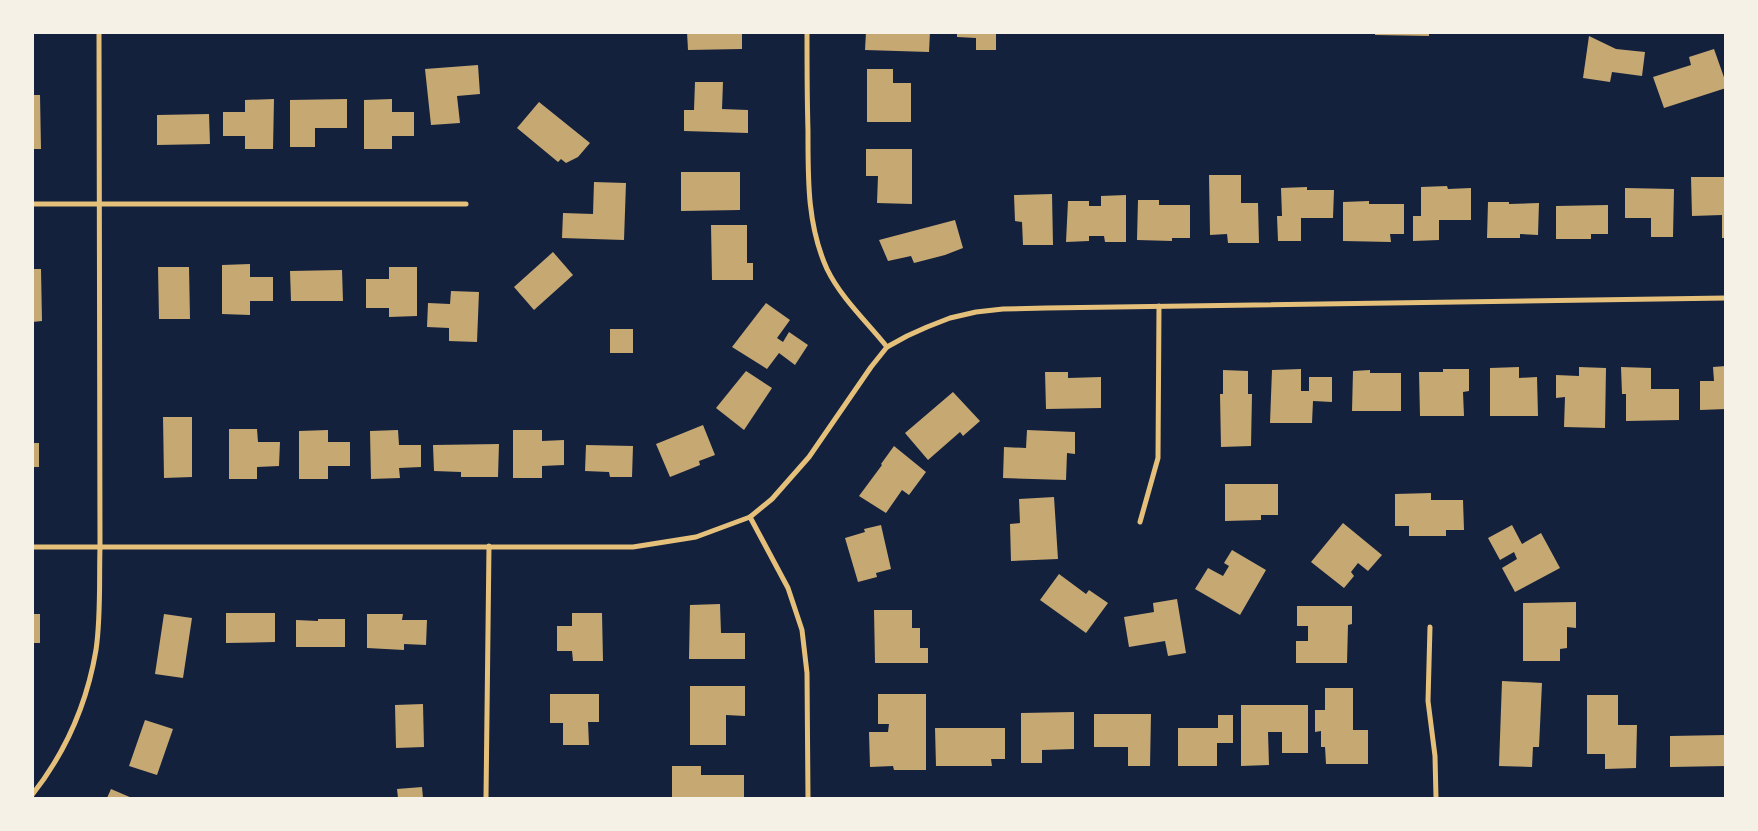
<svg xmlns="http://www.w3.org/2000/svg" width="1758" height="831" viewBox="0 0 1758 831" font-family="'PT Sans',sans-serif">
	<rect width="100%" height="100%" fill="#14213d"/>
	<g fill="#c6a872">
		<polygon points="687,32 742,32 742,49 688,50"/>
		<polygon points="866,32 930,32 929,52 865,50"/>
		<polygon points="957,32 996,32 996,50 976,50 976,38 957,37"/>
		<polygon points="1375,32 1429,32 1429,36 1375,35"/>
		<polygon points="1589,36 1616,49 1645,52 1642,76 1612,72 1610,82 1583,78"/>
		<polygon points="1714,49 1726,83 1726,88 1664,108 1653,77 1691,65 1689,57"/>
		<polygon points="478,65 480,94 457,96 460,123 431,125 425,69"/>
		<polygon points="867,69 893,69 893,83 911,83 911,122 867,122"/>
		<polygon points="695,82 723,82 722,109 748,110 748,133 684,131 684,110 694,110"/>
		<polygon points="32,95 40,95 41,149 32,149"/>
		<polygon points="274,99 273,149 245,149 245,136 223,136 223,112 245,112 245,100"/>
		<polygon points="347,99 347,128 315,128 315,147 290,147 290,100"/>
		<polygon points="392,99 392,112 414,112 414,136 392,136 392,149 364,149 364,100"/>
		<polygon points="539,102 590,143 578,157 566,163 561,159 558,162 517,128"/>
		<polygon points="209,114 210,144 157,145 157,115"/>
		<polygon points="866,149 912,149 912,204 877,203 878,176 866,176"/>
		<polygon points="681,172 740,172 740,210 681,211"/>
		<polygon points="1209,175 1241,175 1241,203 1258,203 1259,243 1228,243 1227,234 1210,235"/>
		<polygon points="1691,177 1726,177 1726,238 1722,238 1722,215 1692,216"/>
		<polygon points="594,182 626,183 624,240 562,238 563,213 593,214"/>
		<polygon points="1447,186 1448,189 1471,188 1471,220 1439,220 1439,240 1413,241 1413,216 1421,216 1421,187"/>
		<polygon points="1307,187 1307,190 1334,190 1333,218 1301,218 1301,241 1278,241 1277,216 1282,216 1281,188"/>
		<polygon points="1625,188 1674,189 1673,237 1651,237 1651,218 1625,218"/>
		<polygon points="1052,194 1053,245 1023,245 1022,222 1015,221 1014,195"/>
		<polygon points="1126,195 1126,242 1105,242 1104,236 1089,236 1089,241 1066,242 1068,201 1089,201 1089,206 1101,206 1101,196"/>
		<polygon points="1138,200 1159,200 1159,205 1190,205 1190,238 1172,238 1172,241 1137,240"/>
		<polygon points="1369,201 1369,204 1404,204 1404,234 1390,234 1391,242 1343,241 1343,202"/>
		<polygon points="1488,202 1509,202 1509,204 1539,203 1538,235 1520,234 1520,238 1487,238"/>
		<polygon points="1608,205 1608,234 1591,234 1591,239 1556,239 1556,206"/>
		<polygon points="955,220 963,248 945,255 914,263 911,256 888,261 879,240"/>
		<polygon points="711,225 747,225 747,263 753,263 753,280 712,280"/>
		<polygon points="553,252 573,275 534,310 514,287"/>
		<polygon points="250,264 250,277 273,277 273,301 250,301 250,315 222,314 222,265"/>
		<polygon points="158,267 189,267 190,319 159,319"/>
		<polygon points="389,267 417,267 417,316 389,317 389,308 366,308 366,279 389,279"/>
		<polygon points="32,269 41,269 42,321 32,322"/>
		<polygon points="342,270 343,301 291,301 290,271"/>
		<polygon points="451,291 479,292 477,342 449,341 449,328 427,327 428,303 450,304"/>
		<polygon points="766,303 790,320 777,338 783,342 789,332 808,345 795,365 779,353 767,369 732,347"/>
		<rect x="610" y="329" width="23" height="24"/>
		<polygon points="1726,366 1726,409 1700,410 1700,381 1714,381 1713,367"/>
		<polygon points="1519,367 1519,378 1537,377 1538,416 1490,416 1490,368"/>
		<polygon points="1579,367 1606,368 1605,428 1564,427 1565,397 1556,398 1556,375 1579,376"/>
		<polygon points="1621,367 1651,368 1651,389 1679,389 1679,420 1626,421 1626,394 1622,394"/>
		<polygon points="1301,369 1301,391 1309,391 1309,377 1332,377 1332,402 1313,401 1312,423 1270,423 1272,370"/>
		<polygon points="1443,369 1469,369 1469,391 1463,392 1464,416 1420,416 1419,372 1443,372"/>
		<polygon points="1223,370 1248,371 1248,394 1252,394 1251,446 1221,447 1220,394 1223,394"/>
		<polygon points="1370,370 1370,373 1401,373 1401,411 1352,411 1353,371"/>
		<polygon points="746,371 772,388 744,430 716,408"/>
		<polygon points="1045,372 1068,372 1068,378 1101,377 1101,408 1046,409"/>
		<polygon points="953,392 980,421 963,436 960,432 928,460 905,433"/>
		<polygon points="163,417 192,417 192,477 164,478"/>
		<polygon points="703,425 715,455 699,461 700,465 670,477 656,444"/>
		<polygon points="229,429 257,429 258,442 280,442 279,466 257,467 257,479 229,479"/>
		<polygon points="328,430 328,442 350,442 350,466 328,466 328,479 299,479 299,431"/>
		<polygon points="398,430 399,445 421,445 421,467 399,468 400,478 371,479 370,431"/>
		<polygon points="513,430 542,430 542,441 564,440 564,465 542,466 542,478 513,478"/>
		<polygon points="1027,430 1075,432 1075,454 1067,453 1066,480 1003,478 1004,447 1026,448"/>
		<rect x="32" y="443" width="7" height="24"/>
		<polygon points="499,444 498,477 461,477 461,472 434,471 433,445"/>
		<polygon points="586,445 633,446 632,477 610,477 609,472 585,471"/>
		<polygon points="894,446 926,472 909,495 902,490 886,513 859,496 882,465 881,464"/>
		<polygon points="1225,484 1278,484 1278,515 1261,515 1261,520 1225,521"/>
		<polygon points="1431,493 1431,500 1463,500 1464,530 1446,530 1446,536 1409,536 1409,526 1395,526 1395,494"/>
		<polygon points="1054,497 1058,559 1011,561 1010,524 1020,523 1019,499"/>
		<polygon points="1343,523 1382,555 1368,571 1358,563 1351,572 1354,576 1344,588 1311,562"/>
		<polygon points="881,525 891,569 876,573 877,577 858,582 845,538 865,532 864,529"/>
		<polygon points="1512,525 1522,544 1541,533 1560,568 1515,592 1502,568 1517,559 1514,552 1500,560 1488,538"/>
		<polygon points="1232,550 1266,570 1240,615 1195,589 1208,568 1223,576 1229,566 1224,563"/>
		<polygon points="1059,574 1086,594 1089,590 1108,603 1086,633 1040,600"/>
		<polygon points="1177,599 1186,653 1168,656 1165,641 1129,647 1124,617 1154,612 1153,603"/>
		<polygon points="1576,602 1576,628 1567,627 1567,648 1560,649 1560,661 1523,661 1523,603"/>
		<polygon points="720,604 721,633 745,633 745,659 689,659 690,605"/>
		<polygon points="1297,606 1352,606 1352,624 1348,625 1347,663 1296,663 1296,641 1308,641 1308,626 1297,626"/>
		<polygon points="874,610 912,610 912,628 920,628 920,648 928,648 928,663 875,663"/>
		<polygon points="226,613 275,613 275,642 226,643"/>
		<polygon points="572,613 602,613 603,661 573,661 572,651 557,651 557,626 572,626"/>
		<rect x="32" y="614" width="8" height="29"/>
		<polygon points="164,614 192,618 183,678 155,674"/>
		<polygon points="367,614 403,614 402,620 427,620 426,645 404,644 404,650 367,648"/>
		<polygon points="318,619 345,619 345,647 296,647 296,620 318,621"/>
		<polygon points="1502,681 1542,683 1539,747 1533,747 1532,767 1499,766"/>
		<polygon points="690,686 745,686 745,716 726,715 726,745 690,745"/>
		<polygon points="1325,688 1353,688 1353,730 1368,730 1368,764 1326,764 1325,747 1321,747 1321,731 1315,732 1315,710 1325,710"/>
		<polygon points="550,694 599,694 599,722 588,722 589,745 563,745 563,723 550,723"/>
		<polygon points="878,694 926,694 926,770 894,770 893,766 870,767 869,732 888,732 889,724 878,724"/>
		<polygon points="1587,695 1618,695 1618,725 1637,725 1636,768 1605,769 1605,754 1587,754"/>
		<polygon points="423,704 424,747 396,748 395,705"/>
		<polygon points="1241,705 1308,705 1308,753 1282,753 1282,732 1268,732 1269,765 1241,766"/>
		<polygon points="1074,712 1074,749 1042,750 1042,763 1021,763 1021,713"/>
		<polygon points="1094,714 1151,714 1150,766 1128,766 1128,747 1094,747"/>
		<polygon points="1218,715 1233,715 1233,743 1217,743 1217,766 1178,766 1178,728 1218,728"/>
		<polygon points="145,720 173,729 157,775 129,766"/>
		<polygon points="935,728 1005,728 1005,759 991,759 992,766 936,766"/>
		<polygon points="1726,735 1726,766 1670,767 1670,736"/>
		<polygon points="672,766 701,766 701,775 744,775 744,798 672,798"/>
		<polygon points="422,787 423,798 398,798 397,789"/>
		<polygon points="111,789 132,798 107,798"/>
	</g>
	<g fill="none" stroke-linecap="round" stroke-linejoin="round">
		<g stroke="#e5c07b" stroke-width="5">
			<path d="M807 32C807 65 807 98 808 131 808 178 807 225 827 269 841 298 867 322 887 347"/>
			<polyline points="32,204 466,204"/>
			<polyline points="750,517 788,588 802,630 807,673 808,798"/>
			<polyline points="1140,522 1158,458 1159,306"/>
			<polyline points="32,547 633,547 696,537 750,517 772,499 809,457 871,367 887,347 907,336 927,327 950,318 976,312 1003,309 1046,308 1726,298"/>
			<polyline points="1430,627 1428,701 1435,756 1436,798"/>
			<path d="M32 795C66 752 87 703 96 650 101 616 99 581 100 547L99 32"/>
			<polyline points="486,798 489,546"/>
		</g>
	</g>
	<rect width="1758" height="831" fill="none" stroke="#f6f1e7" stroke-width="68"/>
</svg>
